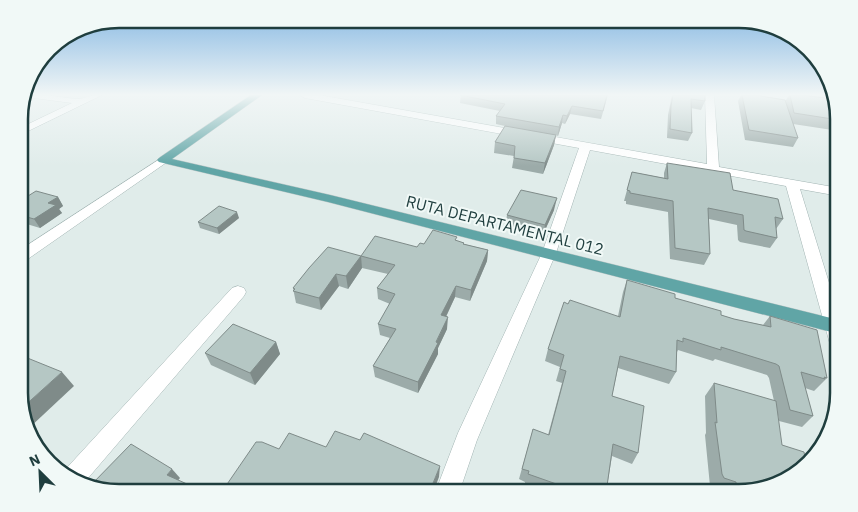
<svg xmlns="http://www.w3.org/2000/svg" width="858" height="512" viewBox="0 0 858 512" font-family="'IBM Plex Sans',sans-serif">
	<rect width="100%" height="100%" fill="#e0ecea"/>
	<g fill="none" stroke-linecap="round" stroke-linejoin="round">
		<g stroke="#a2b4b3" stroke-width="1">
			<g id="minor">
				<path d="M29 95C46 94 62 98 78 99 85 99 91 94 102 95L20 135V128L72 103 34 98Z"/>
				<polygon points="300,95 319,95 707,164 705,95 714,95 719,167 839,188 839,196 800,189 839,315 839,351 833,349 830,344 786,186 590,150 556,253 477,440 459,493 435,493 458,433 542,253 579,148 305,98"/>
				<polygon points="163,157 169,160 167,162 25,261 20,262 20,250"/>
				<polygon points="238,286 244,288 246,292 244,296 83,484 69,480 62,474 63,472 232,288"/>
			</g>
		</g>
		<g stroke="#c0c9c9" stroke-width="1">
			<polygon id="major" points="251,95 262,95 172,159 330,195 839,320 839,334 328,202 159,162 157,160 159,158"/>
		</g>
		<use href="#minor" fill="#fff" fill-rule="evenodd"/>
		<use href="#major" fill="#60a5a6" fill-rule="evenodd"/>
	</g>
	<g fill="#9caba9">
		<polygon points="459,95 608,95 601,119 570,114 565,124 562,123 558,136 556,135 554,145 543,174 512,168 514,156 494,153 495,142 505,126 496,124 496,116 500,111 460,103 461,95"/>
		<polygon points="672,95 705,95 705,101 701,110 691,108 692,133 688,141 667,138 668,115"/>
		<polygon points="741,95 755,95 786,100 789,95 801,95 839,112 839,131 793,124 798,138 793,147 745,140 738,101"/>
		<polygon points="667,163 733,190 783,219 776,229 777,238 770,248 740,242 738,240 737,225 709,219 710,254 704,265 670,259 668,212 626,204 626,201 624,201 632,172 664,178 664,173"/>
		<polygon points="20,193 28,196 58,197 63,206 59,209 62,213 40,228 20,222"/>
		<polygon points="554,210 542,237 505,227 507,215"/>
		<polygon points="239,218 219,234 200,228 198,222"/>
		<polygon points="457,241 464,243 464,244 488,250 487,261 470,301 455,297 446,317 447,329 438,348 438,354 418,393 375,377 373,366 390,338 380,335 378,324 390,304 378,299 377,288 388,274 362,268 348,289 339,286 321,310 296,303 293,288 361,256 417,247 424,244"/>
		<polygon points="627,280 721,315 734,319 763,325 770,316 827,378 814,391 805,388 813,416 802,427 779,421 778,415 745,493 722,493 713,490 710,486 705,435 706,433 705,396 714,383 774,401 769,378 767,375 715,359 713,361 678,350 677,352 676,372 669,384 618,368 612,396 638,453 632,464 612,456 606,493 549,493 525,484 525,482 519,479 533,429 548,435 562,383 556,381 560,367 545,361 548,349 618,316 623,292"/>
		<polygon points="276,342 280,354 255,385 211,365 205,353"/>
	</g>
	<g fill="#7f8b89">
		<polygon points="572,106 570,114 565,124 567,116"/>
		<polygon points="563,115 562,123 558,136 559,127"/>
		<polygon points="556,135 554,145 543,174 545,163"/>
		<polygon points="58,197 63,206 59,209 62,213 40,228 34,219 48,203"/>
		<polygon points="557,198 554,210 542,237 545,225"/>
		<polygon points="237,212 239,218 219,234 217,228"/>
		<polygon points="488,250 487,261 470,301 471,290"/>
		<polygon points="361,256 362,268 348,289 346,276"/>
		<polygon points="336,274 339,286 321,310 319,298"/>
		<polygon points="456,286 455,297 441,327 441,315"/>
		<polygon points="448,317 447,329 438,348 438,354 418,393 418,382"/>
		<polygon points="276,342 280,354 255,385 250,373"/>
		<polygon points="62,372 74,386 28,429 21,409"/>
		<polygon points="440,466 439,477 433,493 429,493"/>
		<polygon points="172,469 180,478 175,484 167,475"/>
	</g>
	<g fill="#b5c7c4" stroke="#7f8b89">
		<polygon points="460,95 607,95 603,111 572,106 567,116 563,115 559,127 496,116 505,104"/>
		<polygon points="673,95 705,95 705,101 691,99 692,133 670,129 671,106"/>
		<polygon points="742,95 755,95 785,100 798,138 749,130"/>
		<polygon points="790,95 801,95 835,99 839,112 839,120 794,113"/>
		<polygon points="505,126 556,135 545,163 514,158 515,146 495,142"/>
		<polygon points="667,163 730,173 733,190 778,199 783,219 775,217 777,238 746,231 744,230 743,215 708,208 710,254 675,248 673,201 630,193 630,191 627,190 632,172 668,179"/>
		<polygon points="521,190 557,198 545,225 507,215"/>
		<polygon points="36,191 58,197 48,203 56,205 34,219 20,215 20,193 28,196"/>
		<polygon points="219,206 237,212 217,228 198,222"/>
		<polygon points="433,230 457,237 455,240 464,243 463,244 488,250 471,290 456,286 441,315 448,317 436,342 438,343 418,382 373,366 396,329 378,324 395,294 377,288 395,265 361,256 375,236 417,247 420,243 424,244"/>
		<polygon points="328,247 361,256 346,276 336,274 319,298 293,291 295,289 293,288 309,268"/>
		<polygon points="627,280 675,294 675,298 721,311 721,315 734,319 771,327 770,316 817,330 827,378 824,377 825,379 801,372 813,416 790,410 779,366 776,364 721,347 721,350 683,338 683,342 677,340 676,372 620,356 612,396 644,406 638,453 613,444 606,493 582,493 528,474 529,471 522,469 533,429 549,435 566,371 560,369 564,355 548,349 564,302 568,304 570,300 620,317"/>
		<polygon points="233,324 276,342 250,373 205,353"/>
		<polygon points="20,355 62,372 21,409 20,406"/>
		<polygon points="714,383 776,401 782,445 804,452 806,463 789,480 745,493 737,493 736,482 724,478 722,474 715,422 717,423"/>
		<polygon points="335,431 360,440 364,433 440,466 429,493 221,493 256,442 262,442 279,449 289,433 326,447"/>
		<polygon points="131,444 172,469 167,475 207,493 119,493 90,486"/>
	</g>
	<linearGradient id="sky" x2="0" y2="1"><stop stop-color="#7fb4e1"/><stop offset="0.57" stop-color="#f1f6f6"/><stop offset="1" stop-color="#f1f6f6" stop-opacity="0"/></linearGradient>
	<rect width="858" height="166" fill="url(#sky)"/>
	<g text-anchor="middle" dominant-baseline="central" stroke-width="4" stroke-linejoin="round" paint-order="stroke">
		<g font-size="16" fill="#1f3e3e" stroke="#f1f9f7">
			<text transform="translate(505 225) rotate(14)">RUTA DEPARTAMENTAL 012</text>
		</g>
	</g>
	<path d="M0 0H858V512H0ZM119 28H739A91 91 0 0 1 830 119V393A91 91 0 0 1 739 484H119A91 91 0 0 1 28 393V119A91 91 0 0 1 119 28Z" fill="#f1f9f7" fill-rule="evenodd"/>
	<path fill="none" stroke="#1f3e3e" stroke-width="2.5" d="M119 28H739A91 91 0 0 1 830 119V393A91 91 0 0 1 739 484H119A91 91 0 0 1 28 393V119A91 91 0 0 1 119 28Z"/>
	<g transform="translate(40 472) rotate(336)" stroke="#f1f9f7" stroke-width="4" paint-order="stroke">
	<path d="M0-4L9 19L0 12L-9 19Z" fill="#1f3e3e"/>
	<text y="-8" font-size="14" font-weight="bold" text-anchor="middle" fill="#1f3e3e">N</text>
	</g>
</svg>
